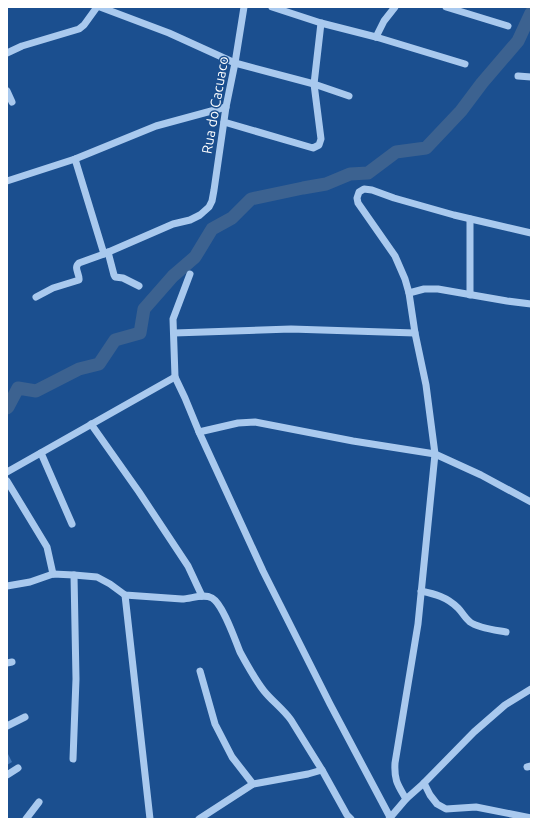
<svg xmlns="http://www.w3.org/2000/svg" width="538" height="826" viewBox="0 0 538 826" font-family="Ubuntu,sans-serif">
	<rect width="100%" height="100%" fill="#1b4f8f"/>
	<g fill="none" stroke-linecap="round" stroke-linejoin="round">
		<polyline stroke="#3c6290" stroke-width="13" points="7,408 8,407 18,388 36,391 79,369 99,364 115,340 140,333 144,309 173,276 195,257 212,229 232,218 251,199 303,188 326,184 350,174 368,173 396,152 426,148 461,111 482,83 518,41 531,13"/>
	</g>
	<polygon fill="#4478b7" points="7,752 12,762 7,765"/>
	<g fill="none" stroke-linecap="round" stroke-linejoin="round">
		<g stroke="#a9c9ee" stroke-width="7">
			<polyline points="100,7 169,33 235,63 314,84 349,96"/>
			<polyline points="272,7 321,23 376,37 465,64"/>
			<polyline points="446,7 508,26"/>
			<polyline points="376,37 384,21 395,7"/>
			<polyline points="7,53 22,46 79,29 84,25 97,7"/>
			<polyline points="518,76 531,77"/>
			<polyline points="7,91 12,102"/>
			<polyline points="224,122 313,148 319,145 321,139 314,84 321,23"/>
			<polyline points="75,159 104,254"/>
			<polyline points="7,181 75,159 156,126 226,107"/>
			<polyline points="108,252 114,275 115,277 123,278 139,286"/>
			<polyline points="190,274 173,319 175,377 185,398 199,432 263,571 330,704 391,819"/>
			<polyline points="409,293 424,289 438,289 507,301 531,304"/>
			<polyline points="470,295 470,219"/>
			<path d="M36 297 53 288 79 280C80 274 73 268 79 263L104 254 173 224 190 220 200 215 209 207 212 201 214 190 226 107 235 63 244 7"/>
			<polyline points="174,333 291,329 415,333"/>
			<polyline points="91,424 139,492 188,566 202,596"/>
			<polyline points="199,432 238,423 255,422 353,441 435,454 481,475 531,502"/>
			<polyline points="41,453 72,524"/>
			<polyline points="7,472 175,377"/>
			<polyline points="7,481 47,547 53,574"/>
			<path d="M7 586 30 582 53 574 74 575 97 577 110 584 125 595 182 599C191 599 203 593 212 598 223 604 235 640 240 652 246 663 256 681 264 691 272 701 283 709 291 720L322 770 347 815 351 819"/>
			<path d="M421 591C435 594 447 597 458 608 462 612 465 618 470 622 478 628 495 630 506 632"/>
			<polyline points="125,595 150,819"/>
			<polyline points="7,663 12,662"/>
			<polyline points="200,671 215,724 232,757 253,784"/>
			<polyline points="7,726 25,717"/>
			<polyline points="73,759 76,679 74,575"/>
			<polyline points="527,767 531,766"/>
			<polyline points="7,775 18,768"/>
			<polyline points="424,783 430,795 437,804 446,809 476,807 531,818"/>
			<path d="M406 799C398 785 394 781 395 763L418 624 435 454 426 385 415 333 409 293 405 279 395 256 358 203 357 198 359 192 364 189 372 190 394 198 454 215 531 233"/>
			<polyline points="26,819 39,802"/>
			<polyline points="199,819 253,784 308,774 322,770"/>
			<polyline points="389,819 406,799 424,783 474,732 505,705 531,689"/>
		</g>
	</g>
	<g text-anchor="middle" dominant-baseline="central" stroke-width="3" stroke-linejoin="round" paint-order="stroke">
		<g font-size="14" fill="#fff" stroke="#1b4f8f">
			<text transform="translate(215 105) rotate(-80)">Rua do Cacuaco</text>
		</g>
	</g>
	<rect width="538" height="826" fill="none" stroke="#ffffff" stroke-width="16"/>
</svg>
